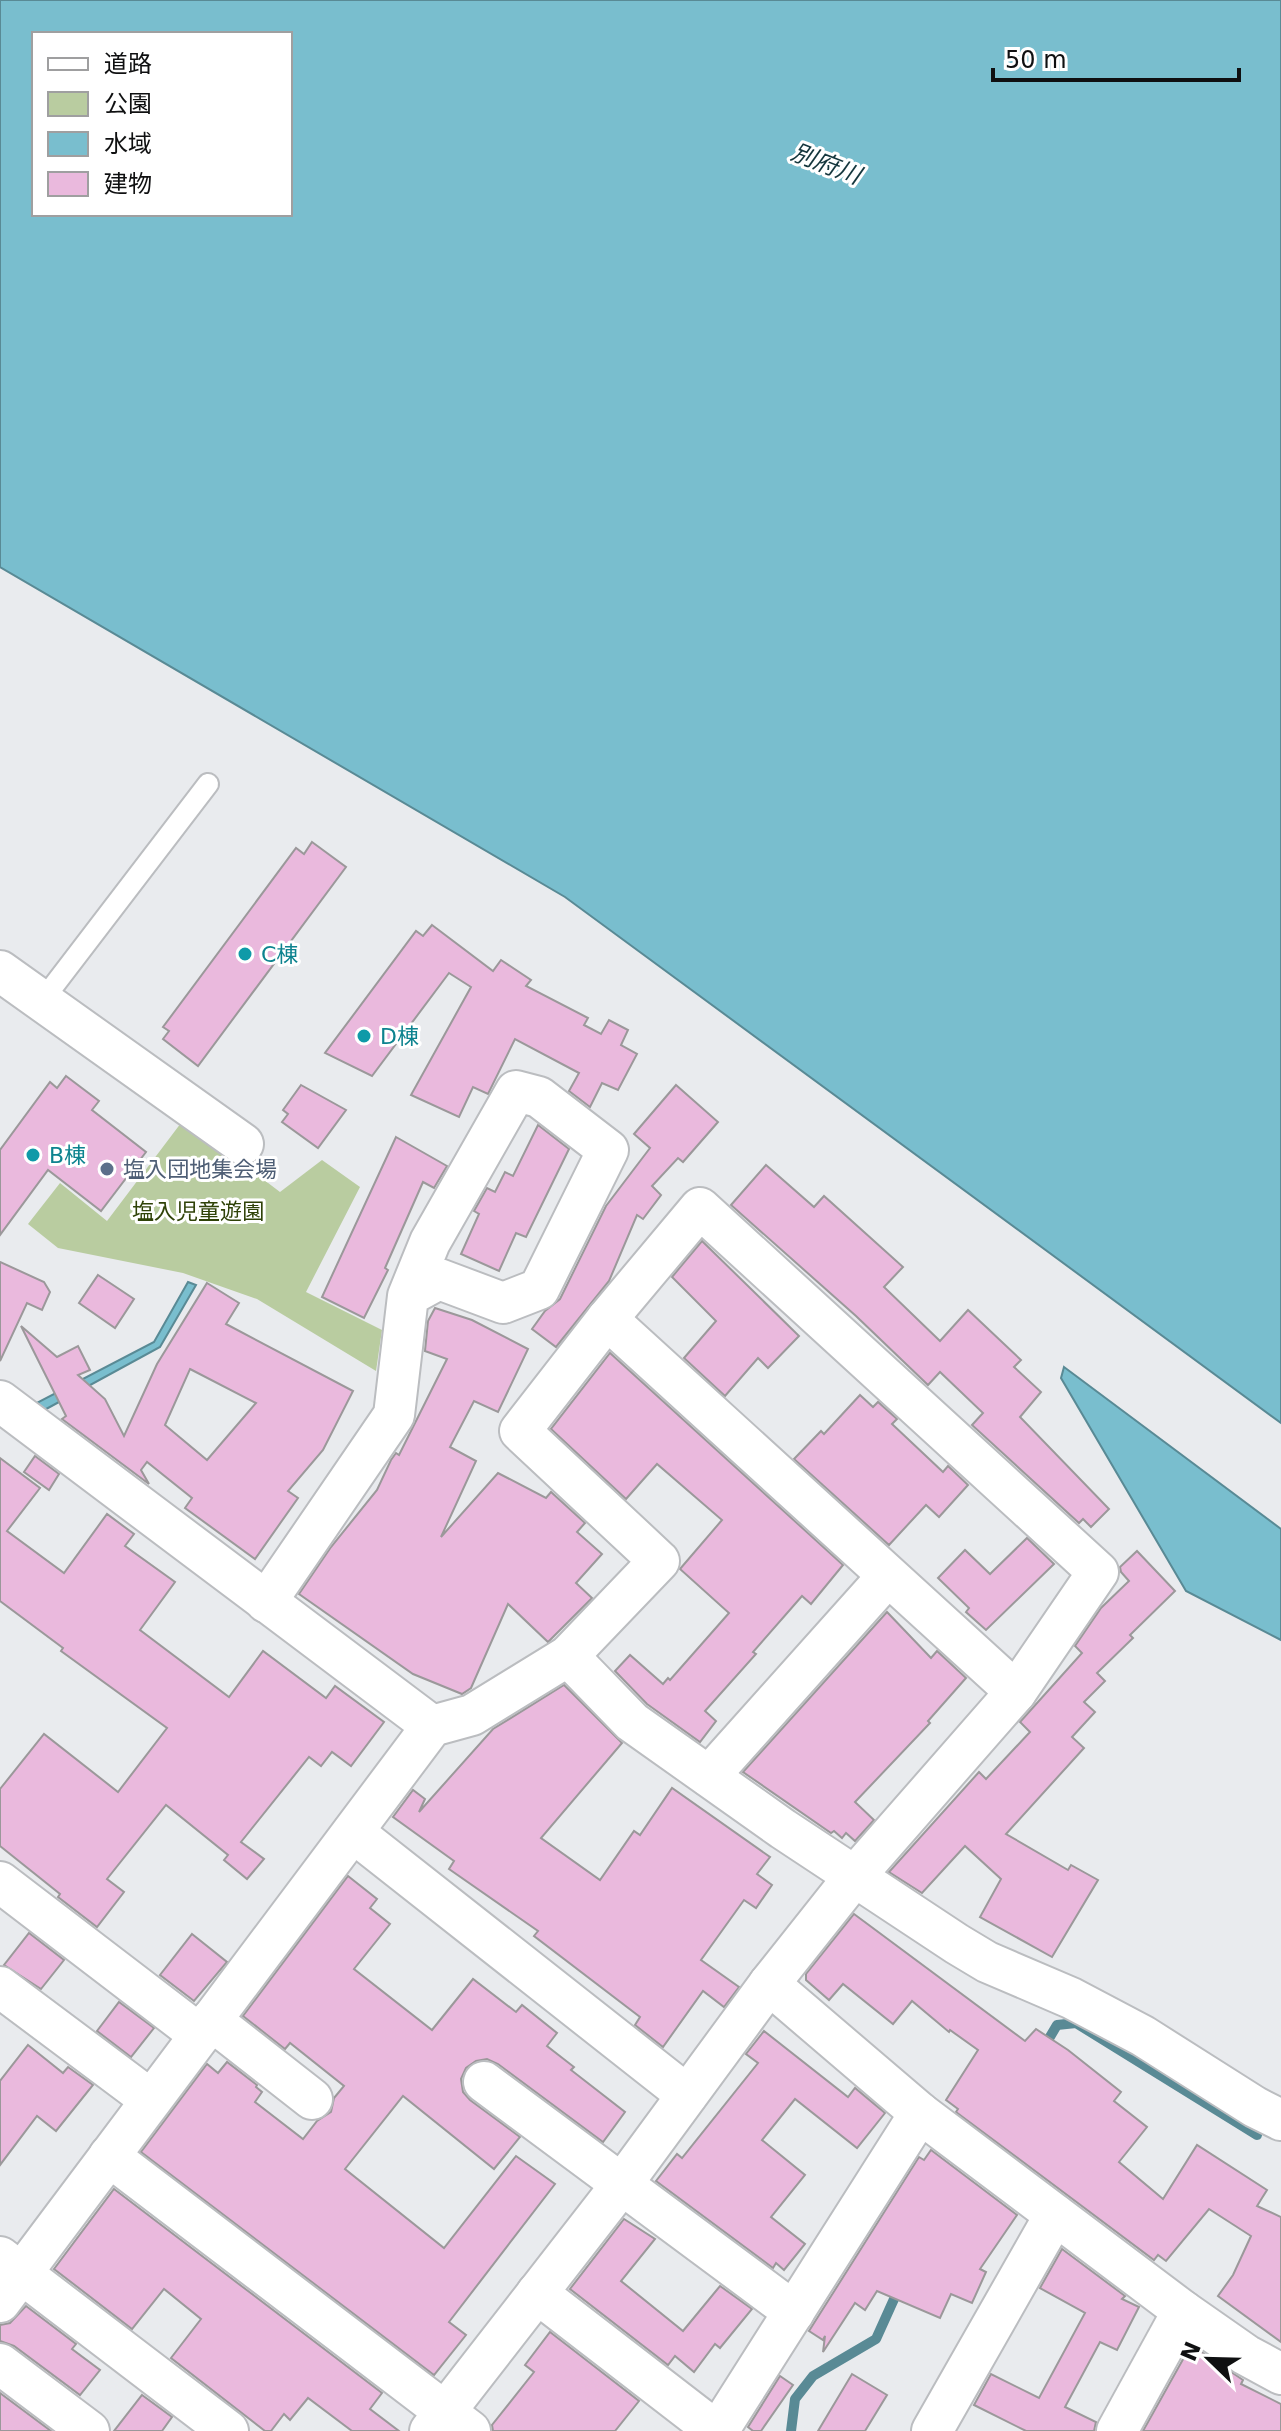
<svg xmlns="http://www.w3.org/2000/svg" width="1281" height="2431" viewBox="0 0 1281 2431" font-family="'DejaVu Sans','Noto Sans JP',sans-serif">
	<rect width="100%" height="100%" fill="#e9ebee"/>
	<polygon fill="#b9cca0" points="184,1119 280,1192 322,1160 360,1187 306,1292 382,1330 376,1371 257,1299 183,1273 58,1248 28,1224 60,1183 107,1221"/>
	<g fill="#79bece" stroke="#598a95" stroke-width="2" fill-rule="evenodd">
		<path d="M0 0H1281V1423L565 897 0 567ZM34 34H290V214H34Z"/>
		<polygon points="188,1282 196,1285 160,1347 37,1414 27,1408 154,1342"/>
		<polygon points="1064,1367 1281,1529 1281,1640 1186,1591 1061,1378"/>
	</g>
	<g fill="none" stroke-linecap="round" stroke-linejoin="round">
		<g stroke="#598a95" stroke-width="10">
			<polyline points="1044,2047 1057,2025 1076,2023 1257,2135"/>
			<polyline points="791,2431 795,2399 813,2376 876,2339 899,2288"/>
		</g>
	</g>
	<g fill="#eab9dd" stroke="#9b989a" stroke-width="2" fill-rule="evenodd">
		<polygon points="312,842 346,867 198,1066 163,1039 169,1031 163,1027 296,848 304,854"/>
		<polygon points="432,925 493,971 501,960 531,980 526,986 588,1018 584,1025 601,1034 609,1020 628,1030 621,1045 637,1054 618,1090 602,1083 590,1107 569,1091 579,1073 515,1039 488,1094 473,1087 459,1117 411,1095 471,987 449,973 372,1076 325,1053 416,931 423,936"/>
		<polygon points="66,1076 99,1101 92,1110 146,1152 101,1211 48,1170 0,1235 0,1150 50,1082 57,1088"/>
		<polygon points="301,1085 346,1110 318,1148 282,1122 288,1114 283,1110"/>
		<polygon points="676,1085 718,1122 683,1162 678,1158 652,1186 661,1195 643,1219 637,1215 609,1281 556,1347 532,1329 545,1311 560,1299 606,1206 650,1148 634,1134"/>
		<polygon points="538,1125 569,1149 526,1237 516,1233 499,1271 461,1254 479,1214 474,1211 487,1188 495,1192 505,1172 513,1176"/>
		<polygon points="396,1137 447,1166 434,1188 423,1182 385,1268 388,1270 364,1318 322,1297"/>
		<polygon points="766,1165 814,1207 824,1196 903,1267 884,1287 940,1341 968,1310 1021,1360 1014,1367 1041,1392 1020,1417 1109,1509 1091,1527 1083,1519 1079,1523 972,1425 983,1413 940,1372 928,1385 856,1316 731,1205"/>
		<polygon points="702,1241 799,1336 768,1368 758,1358 725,1396 684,1358 716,1321 672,1277"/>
		<polygon points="0,1262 44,1282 50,1292 42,1310 27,1303 0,1361"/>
		<polygon points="98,1275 134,1299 115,1328 79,1303"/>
		<path d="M207 1283 239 1303 226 1324 353 1391 323 1450 288 1491 298 1498 255 1559 185 1508 192 1498 147 1462 141 1470 149 1484 62 1419 66 1416 21 1326 57 1357 78 1346 90 1370 78 1375 105 1399 124 1436 157 1364ZM190 1369 256 1403 207 1460 165 1425Z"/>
		<polygon points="435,1308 472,1320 528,1349 498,1412 474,1401 450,1447 476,1461 441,1537 498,1473 546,1498 551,1492 585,1523 577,1532 602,1554 576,1583 592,1598 548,1642 508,1604 471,1688 462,1694 413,1674 299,1594 331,1547 377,1490 391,1460 396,1453 399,1455 447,1359 425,1351 428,1321"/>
		<polygon points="610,1353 843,1565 811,1604 802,1596 753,1652 756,1654 705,1711 716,1721 700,1742 647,1704 615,1671 630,1655 663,1684 668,1678 670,1680 729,1613 680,1569 722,1520 657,1464 626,1499 551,1429"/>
		<polygon points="860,1395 873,1407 878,1402 897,1419 892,1424 943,1472 948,1466 968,1485 939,1517 926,1505 889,1545 794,1459 821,1431 824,1434"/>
		<polygon points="35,1456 59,1474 49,1490 24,1472"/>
		<polygon points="0,1458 40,1488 7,1531 64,1573 107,1514 134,1534 125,1546 175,1582 140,1630 229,1697 263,1651 326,1698 335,1686 384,1722 351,1766 332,1752 321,1766 309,1757 241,1842 264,1859 247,1879 224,1860 228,1855 166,1805 107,1879 124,1892 97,1927 58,1897 60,1894 0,1846 0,1789 44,1734 118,1792 167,1728 61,1651 63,1648 0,1601"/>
		<polygon points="1027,1538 1054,1564 986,1630 966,1612 969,1608 938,1578 965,1550 990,1574"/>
		<polygon points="1137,1551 1175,1591 1130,1635 1133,1638 1097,1673 1105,1681 1084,1702 1095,1712 1072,1737 1084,1748 1006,1834 1068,1870 1071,1865 1098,1880 1052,1957 980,1917 1001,1879 965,1846 922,1893 889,1872 979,1772 986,1779 1030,1732 1020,1722 1082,1653 1075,1646 1101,1608 1129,1581 1121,1572 1120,1567"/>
		<polygon points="887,1612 931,1658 937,1651 966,1678 928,1721 930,1723 855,1802 874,1820 855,1841 846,1833 842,1838 834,1831 831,1833 743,1772"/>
		<polygon points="564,1685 622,1743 541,1838 600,1880 634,1831 640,1835 672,1788 770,1857 757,1874 772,1885 756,1908 744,1900 701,1960 739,1987 724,2007 703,1991 663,2047 635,2025 640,2017 534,1936 538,1931 449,1869 454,1861 393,1817 413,1790 425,1799 419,1812 493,1729"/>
		<polygon points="348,1876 377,1899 370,1908 390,1924 354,1969 432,2030 473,1979 516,2012 522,2005 557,2033 547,2046 574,2067 571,2070 625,2112 603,2142 498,2064 487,2059 476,2061 466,2068 461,2079 463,2092 470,2100 520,2137 494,2169 403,2096 345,2169 444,2248 516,2156 555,2184 449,2322 466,2335 434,2375 141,2152 207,2064 218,2073 227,2062 257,2085 256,2087 262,2092 255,2102 303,2139 317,2121 331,2112 334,2098 344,2086 290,2043 285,2049 243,2016"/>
		<polygon points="854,1914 1025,2041 1036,2029 1068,2050 1121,2092 1114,2101 1147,2127 1119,2162 1163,2199 1197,2145 1267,2190 1257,2206 1281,2217 1281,2342 1218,2296 1233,2275 1251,2236 1209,2209 1166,2261 1158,2255 1154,2260 956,2112 958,2109 946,2100 978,2050 950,2030 949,2032 912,2001 893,2024 843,1984 829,2000 806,1980 806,1974"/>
		<polygon points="29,1933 64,1960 41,1989 4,1965"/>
		<polygon points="192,1934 227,1962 194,2001 160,1975"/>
		<polygon points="119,2002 154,2028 131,2057 97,2031"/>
		<polygon points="764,2031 848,2097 855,2088 885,2113 857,2148 795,2099 762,2140 805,2175 771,2217 805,2244 784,2270 776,2263 773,2268 656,2181 677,2154 682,2158 758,2063 746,2054"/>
		<polygon points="28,2045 63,2073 68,2067 93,2085 56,2131 37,2116 0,2165 0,2081"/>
		<polygon points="931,2150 1017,2215 980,2269 986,2272 972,2303 951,2294 940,2318 877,2291 865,2310 855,2303 823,2352 825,2336 823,2340 809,2331 919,2157 924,2160"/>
		<polygon points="114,2189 382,2393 370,2409 399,2431 352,2431 308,2398 290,2420 284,2414 271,2431 265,2431 171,2358 201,2319 164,2289 132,2329 54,2269"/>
		<polygon points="624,2219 655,2239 621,2281 683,2331 720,2286 752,2309 720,2348 715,2344 694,2372 675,2356 668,2365 570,2289"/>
		<polygon points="1062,2249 1125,2296 1122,2299 1139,2307 1117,2350 1100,2342 1065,2407 1096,2422 1094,2431 1026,2431 974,2405 991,2374 1039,2398 1085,2313 1040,2288"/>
		<polygon points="26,2306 76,2344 72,2349 100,2370 80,2395 14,2346 0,2341 0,2325 10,2323"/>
		<polygon points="550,2332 639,2401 615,2431 493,2431 492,2425 534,2372 525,2365"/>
		<polygon points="1191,2345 1243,2380 1241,2384 1281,2404 1281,2431 1143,2431"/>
		<polygon points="852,2374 887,2395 865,2431 818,2431"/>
		<polygon points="780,2376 793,2385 761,2431 753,2431 748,2427"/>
		<polygon points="0,2393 51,2431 0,2431"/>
		<polygon points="142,2395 172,2417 162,2431 114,2431"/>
	</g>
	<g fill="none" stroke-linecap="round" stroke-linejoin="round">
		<g stroke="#bbbdc0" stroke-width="24">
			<polyline id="service" points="42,1001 208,784"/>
		</g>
		<g stroke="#bbbdc0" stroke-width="44">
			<g id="minor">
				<polyline points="0,971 243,1144"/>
				<polyline points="607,1319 1016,1692"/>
				<polyline points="0,1401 432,1726"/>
				<polyline points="266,1602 394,1415 408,1296 430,1242 516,1091 539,1097 608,1150 539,1289 503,1303 439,1279 408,1296"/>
				<polyline points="568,1656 632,1722 783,1829 957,1944 987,1962 1071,1998 1143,2036 1255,2107 1281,2120"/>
				<polyline points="709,1776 887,1577"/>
				<polyline points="353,1832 687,2095"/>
				<polyline points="0,1882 200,2035"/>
				<polyline points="769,1984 920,2113 1183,2311 1246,2355 1281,2374"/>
				<polyline points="0,1987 151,2100"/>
				<polyline points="211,2020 312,2099"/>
				<polyline points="484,2082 794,2312"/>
				<polyline points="109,2156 470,2431"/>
				<polyline points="0,2257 228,2431"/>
				<polyline points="537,2293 716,2431"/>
				<polyline points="0,2302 432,1726 472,1715 568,1656 659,1561 520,1431 607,1319 700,1208 1098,1572 1016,1692 854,1877 769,1984 622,2184 430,2431"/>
				<polyline points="0,2364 89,2431"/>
				<polyline points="718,2431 920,2113"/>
				<polyline points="932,2431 1055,2215"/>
				<polyline points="1117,2431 1183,2311"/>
			</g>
		</g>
		<use href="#service" stroke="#fff" stroke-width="20"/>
		<use href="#minor" stroke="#fff" stroke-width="40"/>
	</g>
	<g fill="#0f9aa8" stroke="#fff" stroke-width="3">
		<circle cx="245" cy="954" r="8"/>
		<circle cx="364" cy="1036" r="8"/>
		<circle cx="33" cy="1155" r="8"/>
	</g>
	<circle fill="#5c6f8a" stroke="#fff" stroke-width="3" cx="107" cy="1169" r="8"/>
	<g text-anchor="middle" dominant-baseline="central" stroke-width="6" stroke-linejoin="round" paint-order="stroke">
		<g font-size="22" fill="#0d838f" stroke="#fff" text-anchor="start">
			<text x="261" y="954">C棟</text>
			<text x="380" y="1036">D棟</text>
			<text x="49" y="1155">B棟</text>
		</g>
		<g font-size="22" fill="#4e5e75" stroke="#fff" text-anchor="start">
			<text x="123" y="1169">塩入団地集会場</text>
		</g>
		<g font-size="22" fill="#2f4208" stroke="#fff">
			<text x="198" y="1211">塩入児童遊園</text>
		</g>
		<g font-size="24" font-style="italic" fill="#14363d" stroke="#fff">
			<text transform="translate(826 164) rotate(21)">別府川</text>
		</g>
	</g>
	<rect x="32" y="32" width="260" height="184" fill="#ffffff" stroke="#9f9fa0" stroke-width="2"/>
	<rect x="48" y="58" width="40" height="12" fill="#ffffff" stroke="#9f9fa0" stroke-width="2"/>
	<text x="104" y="72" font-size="24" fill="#0f1011">道路</text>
	<rect x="48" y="92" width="40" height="24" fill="#b9cca0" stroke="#9f9fa0" stroke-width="2"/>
	<text x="104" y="112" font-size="24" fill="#0f1011">公園</text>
	<rect x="48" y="132" width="40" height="24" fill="#79bece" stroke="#9f9fa0" stroke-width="2"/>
	<text x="104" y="152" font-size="24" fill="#0f1011">水域</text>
	<rect x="48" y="172" width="40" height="24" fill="#eab9dd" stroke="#9f9fa0" stroke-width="2"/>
	<text x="104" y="192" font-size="24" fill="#0f1011">建物</text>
	<g transform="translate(1209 2359) rotate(293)" stroke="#ffffff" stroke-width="6" paint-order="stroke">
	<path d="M0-6L14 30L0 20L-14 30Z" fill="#0f1011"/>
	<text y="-12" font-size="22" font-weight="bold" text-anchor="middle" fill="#0f1011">N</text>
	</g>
	<path d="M993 68v12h246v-12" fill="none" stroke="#0f1011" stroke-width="4"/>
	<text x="1005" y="68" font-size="24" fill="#0f1011" stroke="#ffffff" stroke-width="6" paint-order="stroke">50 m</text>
</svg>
